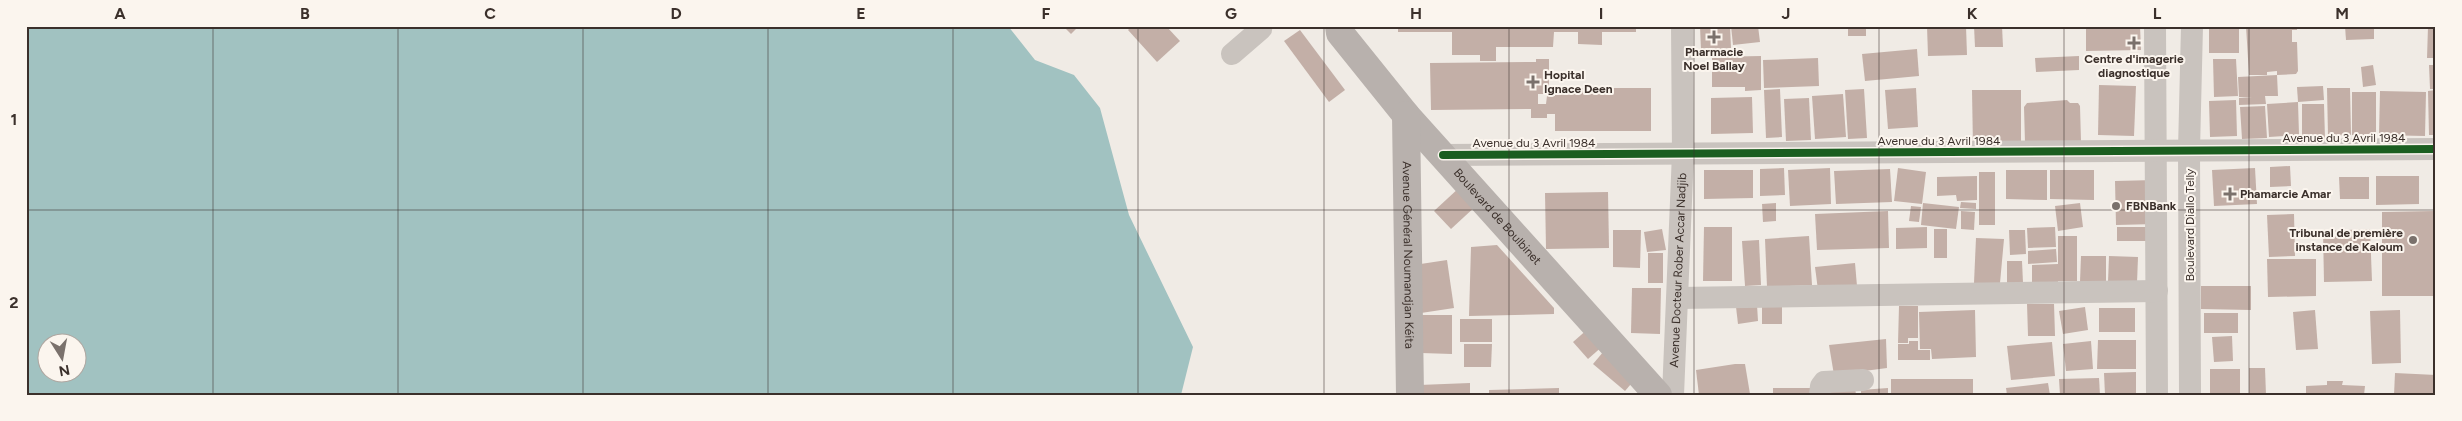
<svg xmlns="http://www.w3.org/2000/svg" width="2462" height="421" viewBox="0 0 2462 421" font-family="Figtree,sans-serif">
	<rect width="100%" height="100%" fill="#f0ebe5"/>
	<path fill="#a1c2c1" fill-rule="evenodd" d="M26 26H1008L1035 60 1074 75 1100 108 1129 215 1193 347 1181 395H26ZM48 344H78V374H48Z"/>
	<g fill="#c3afa7">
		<polygon points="1063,26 1079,26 1071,34"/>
		<polygon points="1132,26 1166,26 1180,41 1157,62 1128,30"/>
		<polygon points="1398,26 1636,26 1636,32 1602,32 1602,45 1578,44 1578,32 1554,32 1553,47 1496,47 1496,61 1480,61 1480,55 1452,55 1452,32 1398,32"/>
		<polygon points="1700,26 1730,26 1731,48 1701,50"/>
		<polygon points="1731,26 1758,26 1760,42 1733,45"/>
		<rect x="1848" y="26" width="18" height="10"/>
		<polygon points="1927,26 1966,26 1967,55 1928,56"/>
		<polygon points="1974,26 2002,26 2003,47 1975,47"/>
		<polygon points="2086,26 2140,26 2141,50 2086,51"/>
		<rect x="2209" y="26" width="30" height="27"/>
		<polygon points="2246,26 2297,26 2297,30 2292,30 2292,42 2297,42 2298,71 2296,74 2277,75 2277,71 2267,72 2267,75 2249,75"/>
		<polygon points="2345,26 2374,26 2374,39 2346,40"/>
		<polygon points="2428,26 2436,26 2436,58 2427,58"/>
		<polygon points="1300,30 1345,90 1329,102 1284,41"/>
		<polygon points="1917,49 1919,76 1865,81 1862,54"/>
		<polygon points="1761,56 1761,90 1745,91 1745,87 1712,87 1712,57"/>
		<polygon points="2079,56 2079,70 2036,72 2035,58"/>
		<polygon points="1818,58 1819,86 1764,88 1763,60"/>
		<polygon points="1536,59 1549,59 1549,94 1538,94 1538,104 1546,104 1547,96 1555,96 1555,88 1651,88 1651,131 1555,131 1555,114 1547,114 1547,118 1531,118 1531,109 1431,110 1430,63 1536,62"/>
		<polygon points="2213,59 2236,59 2238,96 2214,97"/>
		<polygon points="2373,65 2376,85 2363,87 2361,67"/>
		<polygon points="2429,65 2436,65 2436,89 2430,89"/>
		<polygon points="2277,75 2278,96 2265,96 2266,104 2239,105 2239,98 2252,97 2239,97 2238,77"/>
		<polygon points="2099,85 2136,86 2134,136 2098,135"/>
		<polygon points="2323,86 2324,100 2298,102 2297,87"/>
		<polygon points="1916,88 1918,127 1888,129 1885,90"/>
		<polygon points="2327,88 2350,88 2351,135 2328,136"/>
		<polygon points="1780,89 1782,137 1766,138 1764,90"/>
		<polygon points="1864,89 1867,138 1848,139 1845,90"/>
		<polygon points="1972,90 2021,90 2021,147 1973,148"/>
		<polygon points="2436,90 2436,135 2429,135 2428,91"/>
		<polygon points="2380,91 2426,92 2425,136 2379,135"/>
		<rect x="2352" y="92" width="24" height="43"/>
		<polygon points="1843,94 1846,137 1815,139 1812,96"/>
		<polygon points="1752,97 1753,133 1711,134 1711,98"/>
		<polygon points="1809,98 1811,140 1786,141 1784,99"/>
		<polygon points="2067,100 2070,103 2078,103 2080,106 2081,142 2025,143 2024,107 2027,103"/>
		<polygon points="2236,100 2237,136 2210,137 2209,101"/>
		<polygon points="2298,102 2299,135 2269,137 2267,104"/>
		<polygon points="2302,104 2324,104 2325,139 2302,139"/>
		<polygon points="2265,106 2267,138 2242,139 2240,107"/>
		<polygon points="2290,166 2291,186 2270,187 2270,167"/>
		<polygon points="1784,168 1785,195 1760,196 1760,169"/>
		<polygon points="1830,168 1831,204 1790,206 1788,170"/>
		<polygon points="1898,168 1926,172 1922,204 1894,201"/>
		<polygon points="2255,168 2257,204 2214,206 2212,170"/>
		<polygon points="1890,169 1892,202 1836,204 1834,171"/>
		<polygon points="1704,170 1753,170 1753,198 1704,199"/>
		<polygon points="2006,170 2047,170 2047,200 2006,199"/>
		<polygon points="2050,170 2094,170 2094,200 2050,199"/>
		<rect x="1979" y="172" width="16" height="53"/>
		<polygon points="1977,176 1977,200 1957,201 1956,195 1937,196 1937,177"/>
		<polygon points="2376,176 2419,176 2419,204 2376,205"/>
		<polygon points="2339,177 2369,177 2369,199 2340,199"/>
		<polygon points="2155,180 2156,224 2116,225 2115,181"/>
		<polygon points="1460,187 1477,205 1451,229 1434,211"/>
		<polygon points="1608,192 1609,248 1546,249 1545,193"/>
		<polygon points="1961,202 1976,203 1976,209 1960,208"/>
		<polygon points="1776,203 1776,221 1763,222 1762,204"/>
		<polygon points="1923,203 1959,207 1956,229 1921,225"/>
		<polygon points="2080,203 2083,227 2058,231 2055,206"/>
		<polygon points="1911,206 1921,207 1919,222 1909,221"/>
		<polygon points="1888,211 1889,248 1817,250 1815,214"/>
		<polygon points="1961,211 1975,212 1974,230 1961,229"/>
		<polygon points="2434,211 2435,296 2382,296 2382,212"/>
		<polygon points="2294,214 2295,256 2269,257 2267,215"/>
		<polygon points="1704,227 1732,227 1732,281 1703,281"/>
		<polygon points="1927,227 1927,248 1896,249 1896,228"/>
		<polygon points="2055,227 2056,247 2028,248 2027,228"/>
		<rect x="2117" y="227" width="39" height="14"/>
		<polygon points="1662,229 1666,250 1647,252 1644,232"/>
		<rect x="1934" y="229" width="13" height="29"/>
		<polygon points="2370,229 2372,281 2324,282 2323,231"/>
		<polygon points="1613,230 1641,230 1640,268 1613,267"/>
		<polygon points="2009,230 2025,230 2026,254 2010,255"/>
		<polygon points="1809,236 1812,285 1767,287 1765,239"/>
		<rect x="2058" y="236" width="19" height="45"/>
		<polygon points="1976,238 2004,239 2000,283 1974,283"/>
		<polygon points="1759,240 1761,285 1745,286 1742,241"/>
		<polygon points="1497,245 1554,308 1554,314 1469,316 1471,247"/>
		<polygon points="2056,249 2057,262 2028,264 2028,251"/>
		<rect x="1648" y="253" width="15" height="30"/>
		<polygon points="2081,256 2106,256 2106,282 2080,282"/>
		<polygon points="2109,256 2138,257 2137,283 2108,282"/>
		<polygon points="2267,259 2316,259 2316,296 2268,297"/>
		<polygon points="1447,260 1454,308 1421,313 1414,265"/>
		<polygon points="2007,261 2022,261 2023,283 2007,283"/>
		<polygon points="1855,263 1857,286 1818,290 1815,267"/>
		<polygon points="2058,264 2058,282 2032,282 2032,265"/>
		<polygon points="2201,286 2251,286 2251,310 2201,309"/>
		<polygon points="1632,288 1661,288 1660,334 1631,333"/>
		<polygon points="2027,304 2054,304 2055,336 2028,336"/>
		<polygon points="1757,305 1758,321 1738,324 1736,307"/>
		<rect x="1762" y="306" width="20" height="18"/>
		<polygon points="1899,306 1918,306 1918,338 1908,338 1908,343 1898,343"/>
		<polygon points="2085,307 2088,330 2063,334 2059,311"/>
		<rect x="2099" y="308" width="36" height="24"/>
		<polygon points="1975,310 1976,357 1932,359 1931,349 1920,349 1919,312"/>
		<polygon points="2315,310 2318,349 2296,350 2293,312"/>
		<polygon points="2400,310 2401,363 2372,364 2370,311"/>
		<rect x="2204" y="313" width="34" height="20"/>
		<polygon points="1421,315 1452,315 1452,354 1421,353"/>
		<rect x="1460" y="319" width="32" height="23"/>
		<polygon points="1589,328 1604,345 1588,359 1573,342"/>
		<polygon points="2232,336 2233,361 2214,362 2212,337"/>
		<polygon points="1886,339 1887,368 1834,375 1829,345"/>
		<polygon points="2098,340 2136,340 2136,369 2097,369"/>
		<polygon points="1909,341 1918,341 1918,350 1930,350 1930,360 1898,360 1898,344 1909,344"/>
		<polygon points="2091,341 2093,369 2066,371 2063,344"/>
		<polygon points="2052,342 2055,376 2011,380 2007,346"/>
		<polygon points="1464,344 1492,344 1491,367 1464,367"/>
		<polygon points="1604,351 1636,378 1625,391 1593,364"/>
		<polygon points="1735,364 1745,364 1750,394 1699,395 1696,370"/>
		<polygon points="2249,368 2265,368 2266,395 2249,395"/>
		<rect x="2210" y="369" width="30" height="26"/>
		<polygon points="2136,372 2136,395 2105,395 2104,373"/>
		<polygon points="2395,373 2436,375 2436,395 2394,395"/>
		<polygon points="2099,378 2100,395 2060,395 2059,379"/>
		<rect x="1891" y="379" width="82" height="16"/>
		<polygon points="2327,381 2343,381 2342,385 2365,386 2364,395 2306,395 2306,386 2327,385"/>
		<polygon points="1470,383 1470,395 1420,395 1419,385"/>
		<polygon points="2048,383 2050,395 2007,395 2006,388"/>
		<polygon points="1855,387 1856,395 1826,395 1826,391"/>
		<polygon points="1559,388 1559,395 1489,395 1489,390"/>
		<rect x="1773" y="388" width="40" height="7"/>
		<polygon points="1888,388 1888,395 1861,395 1861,390"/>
	</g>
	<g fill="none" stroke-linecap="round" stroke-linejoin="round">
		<g stroke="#c9c3be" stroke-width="22">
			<polyline points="2155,26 2157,395"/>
			<polyline points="1232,54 1261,29 1260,26"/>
			<polyline points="1443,155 2436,149"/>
			<polyline points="1678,298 2157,291"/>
			<path id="s1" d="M1673 395 1683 153 1682 26"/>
			<polyline points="1820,395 1821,386 1824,382 1863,380"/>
			<polyline points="2190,395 2189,150 2192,26"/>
		</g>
		<g stroke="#b8b1ad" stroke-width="28">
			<path id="s2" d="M1339 26 1340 33 1406 115 1658 395"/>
			<path id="s3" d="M1406 115 1410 395"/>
		</g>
		<g stroke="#fbf5ee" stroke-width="11">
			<polyline id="cycleway" points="1443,155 2436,149"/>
		</g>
		<use href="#cycleway" stroke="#1b5e20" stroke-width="8"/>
	</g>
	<path fill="none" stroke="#3b302b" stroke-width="1" stroke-opacity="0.55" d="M213 26V395M398 26V395M583 26V395M768 26V395M953 26V395M1138 26V395M1324 26V395M1509 26V395M1694 26V395M1879 26V395M2064 26V395M2249 26V395M26 210H2436"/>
	<g fill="#7a716c" stroke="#fbf5ee" stroke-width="2">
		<path d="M1711.5 29.5h5v5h5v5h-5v5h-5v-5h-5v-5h5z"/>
		<path d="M2131.5 35.5h5v5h5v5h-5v5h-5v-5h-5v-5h5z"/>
		<path d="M1530.5 74.5h5v5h5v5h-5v5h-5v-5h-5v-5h5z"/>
		<path d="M2227.5 186.5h5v5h5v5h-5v5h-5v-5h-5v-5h5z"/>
		<circle cx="2116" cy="206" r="5"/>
		<circle cx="2413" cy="240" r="5"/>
	</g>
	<g text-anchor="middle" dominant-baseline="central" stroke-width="4" stroke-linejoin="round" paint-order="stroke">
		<g font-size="12" font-weight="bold" fill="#3b302b" stroke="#fbf5ee" text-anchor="start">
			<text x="1714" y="52" text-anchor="middle">Pharmacie<tspan x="1714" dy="14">Noel Ballay</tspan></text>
			<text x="2134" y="59" text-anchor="middle">Centre d'imagerie<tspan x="2134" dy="14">diagnostique</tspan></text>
			<text x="1544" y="75">Hopital<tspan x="1544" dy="14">Ignace Deen</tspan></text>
			<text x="2240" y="194">Phamarcie Amar</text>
			<text x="2126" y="206">FBNBank</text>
			<text x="2403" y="233" text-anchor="end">Tribunal de première<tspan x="2403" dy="14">instance de Kaloum</tspan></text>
		</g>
		<g font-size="12" fill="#3b302b" stroke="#fbf5ee">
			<text x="2344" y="138">Avenue du 3 Avril 1984</text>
			<text x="1939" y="141">Avenue du 3 Avril 1984</text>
			<text x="1534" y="143">Avenue du 3 Avril 1984</text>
			<text stroke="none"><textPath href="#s2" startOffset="249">Boulevard de Boulbinet</textPath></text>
			<text transform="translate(2190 225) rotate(-90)">Boulevard Diallo Telly</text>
			<text stroke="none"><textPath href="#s3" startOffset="140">Avenue Général Noumandjan Kéita</textPath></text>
			<text stroke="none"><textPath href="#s1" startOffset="125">Avenue Docteur Rober Accar Nadjib</textPath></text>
		</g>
	</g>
	<rect width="2462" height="421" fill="none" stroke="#fbf5ee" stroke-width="55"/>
	<g transform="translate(62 358) rotate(169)"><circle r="24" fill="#fbf5ee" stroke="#aea6a0"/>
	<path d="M0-4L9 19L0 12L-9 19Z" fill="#7a716c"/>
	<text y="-8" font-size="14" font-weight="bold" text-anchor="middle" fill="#3b302b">N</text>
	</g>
	<rect x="28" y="28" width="2406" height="366" fill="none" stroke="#3b302b" stroke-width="2"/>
	<g font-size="16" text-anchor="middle" font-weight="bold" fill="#3b302b">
		<text x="120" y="19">A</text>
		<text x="305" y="19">B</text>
		<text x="490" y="19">C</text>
		<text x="676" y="19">D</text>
		<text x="861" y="19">E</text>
		<text x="1046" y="19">F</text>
		<text x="1231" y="19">G</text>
		<text x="1416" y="19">H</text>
		<text x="1601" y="19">I</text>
		<text x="1786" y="19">J</text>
		<text x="1972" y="19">K</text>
		<text x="2157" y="19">L</text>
		<text x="2342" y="19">M</text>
		<text x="14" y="125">1</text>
		<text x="14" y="308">2</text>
	</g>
</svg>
